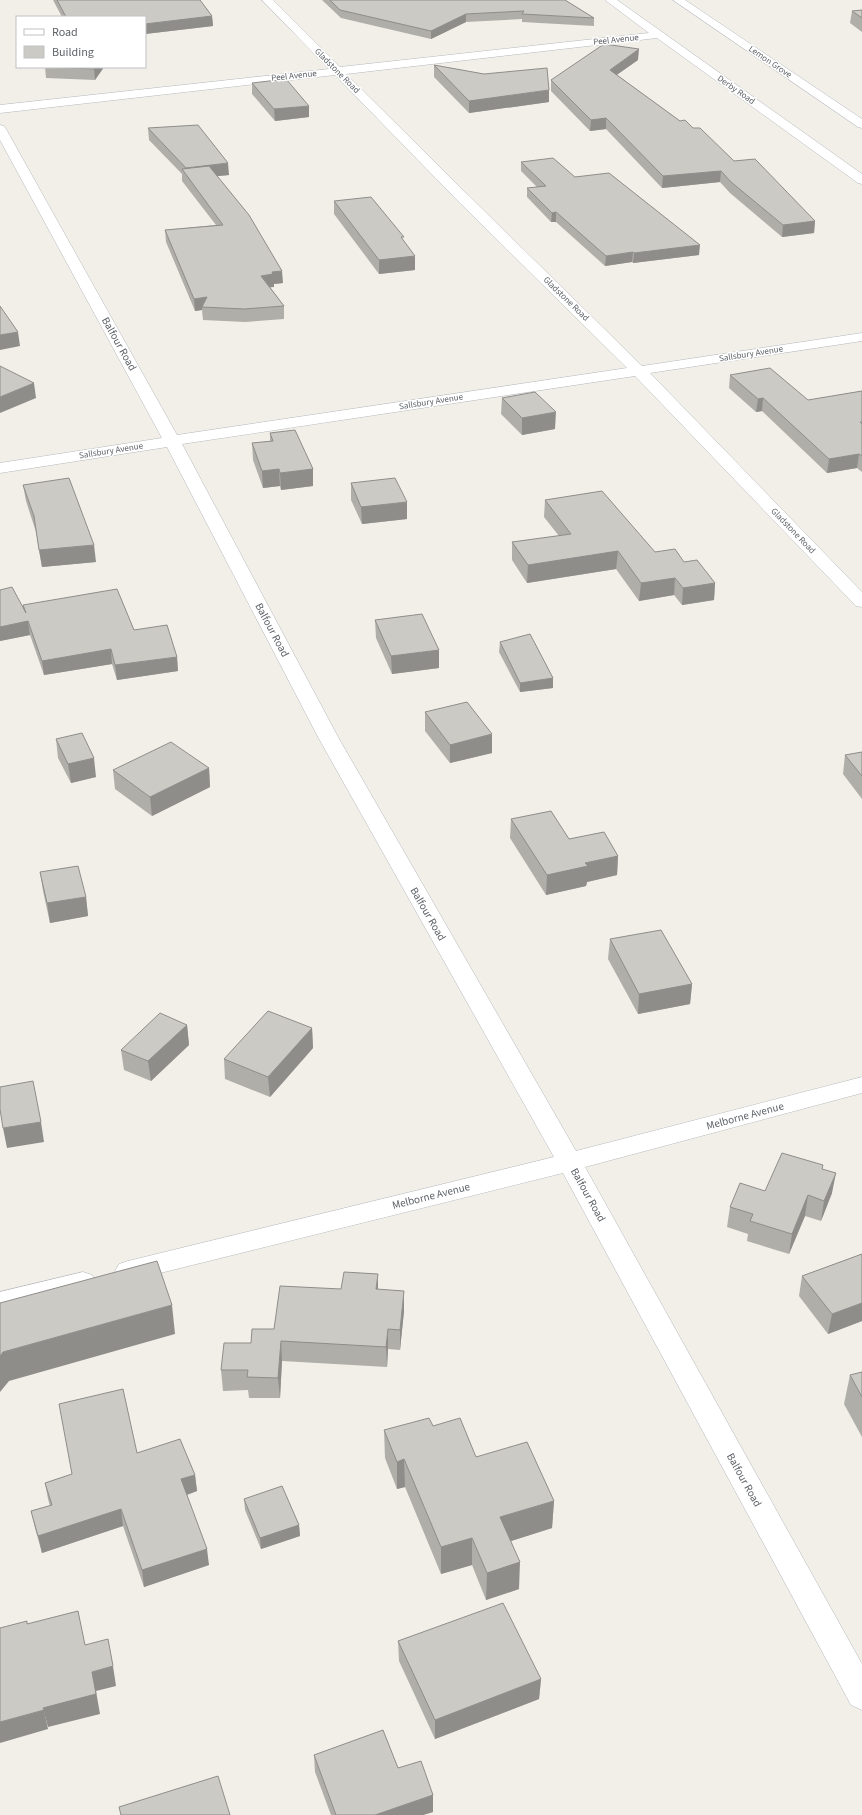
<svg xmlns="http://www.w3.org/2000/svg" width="862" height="1815" viewBox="0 0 862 1815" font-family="'Source Sans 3',sans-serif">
	<rect width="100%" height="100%" fill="#f1efe8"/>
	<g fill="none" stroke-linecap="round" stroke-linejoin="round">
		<g stroke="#b5b8bc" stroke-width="1">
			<g id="minor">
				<polygon points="262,0 273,0 340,67 649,33 605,0 617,0 862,174 862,184 858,183 657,38 346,74 467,194 642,366 862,333 862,341 650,373 862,592 862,607 856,606 635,376 182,444 338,737 576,1151 862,1077 862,1093 585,1167 862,1664 862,1710 851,1705 563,1173 128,1281 119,1278 115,1271 119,1264 128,1261 554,1157 318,737 167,447 0,473 0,463 162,438 0,140 0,125 4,126 6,129 177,435 627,368 457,200 335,75 0,113 0,105 329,69"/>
				<polygon points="673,0 685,0 862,119 862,128 858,127"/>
				<polygon points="83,1272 92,1275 96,1282 92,1289 0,1312 0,1292"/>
			</g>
		</g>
		<use href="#minor" fill="#fff" fill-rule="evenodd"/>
	</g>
	<g fill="#afaea9">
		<polygon points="53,0 200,0 212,16 213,26 145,34 145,17 62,17"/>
		<polygon points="322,0 565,0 594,18 594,26 522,22 522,19 466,22 431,39 341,18"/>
		<polygon points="862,10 862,32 850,23 852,11"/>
		<polygon points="638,60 617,75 680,121 693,128 734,161 815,221 814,233 782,237 730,193 720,182 662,188 606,129 590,131 551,91 551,80"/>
		<polygon points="434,65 549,102 469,113 434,77"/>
		<polygon points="45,67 104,67 95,80 46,78"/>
		<polygon points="252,83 309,117 275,121 252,94"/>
		<polygon points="148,128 229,175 217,176 283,283 274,284 274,287 270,287 284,306 284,319 245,322 203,320 202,310 195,311 166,242 165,230 216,225 182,181 182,174 149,140"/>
		<polygon points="521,162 575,177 699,255 633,263 632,262 605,266 556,222 551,222 527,197 527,188 537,187 521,171"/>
		<polygon points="334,201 404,241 415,270 379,274 334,214"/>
		<polygon points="730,375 808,400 862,391 862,472 857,468 827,473 762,411 756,412 729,388"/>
		<polygon points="502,398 555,429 522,435 501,414"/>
		<polygon points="270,433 313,469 313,486 281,490 280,486 263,488 253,460 252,443 270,441"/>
		<polygon points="351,483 407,519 362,524 351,500"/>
		<polygon points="23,485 96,562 42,567 36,532 26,501"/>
		<polygon points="545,500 655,552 684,562 715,583 714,600 682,605 674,595 639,601 616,569 527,583 512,560 512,542 559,536 544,517"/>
		<polygon points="0,590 23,609 23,605 134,630 177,657 178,671 117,680 112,664 44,675 30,635 0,641"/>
		<polygon points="375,620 439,668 392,674 376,638"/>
		<polygon points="500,642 553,688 520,692 499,652"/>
		<polygon points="425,712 492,734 492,753 450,763 425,731"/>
		<polygon points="56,739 96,777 71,783 58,758"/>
		<polygon points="862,752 862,799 843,774 845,755"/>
		<polygon points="209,768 210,787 152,816 115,789 113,770"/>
		<polygon points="511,819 618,856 617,875 587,882 586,886 546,895 510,838"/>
		<polygon points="40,872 86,897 88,916 50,923 43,891"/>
		<polygon points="610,939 692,984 690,1004 638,1014 608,959"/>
		<polygon points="187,1025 189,1045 151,1081 124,1070 121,1050"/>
		<polygon points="312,1028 313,1048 270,1097 225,1079 224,1059"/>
		<polygon points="822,1169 832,1193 821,1221 805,1216 789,1254 747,1241 748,1234 727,1227 730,1207 765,1191"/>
		<polygon points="862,1254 862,1321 828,1334 799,1296 802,1276"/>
		<polygon points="341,1289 378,1290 404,1311 400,1350 388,1349 387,1367 282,1361 280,1398 249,1398 248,1390 223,1391 221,1370 274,1329"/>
		<polygon points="862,1372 862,1437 844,1404 850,1375"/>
		<polygon points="433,1426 476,1457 554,1501 552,1528 511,1541 519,1589 486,1600 472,1565 441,1574 405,1487 397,1489 385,1458 384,1430"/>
		<polygon points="137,1453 195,1475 197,1491 187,1495 209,1565 144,1587 123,1526 42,1553 35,1528 31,1511 50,1506 48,1499 45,1483"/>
		<polygon points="244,1499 299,1525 300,1536 261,1549 245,1510"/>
		<polygon points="398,1641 541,1679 539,1699 435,1739 399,1661"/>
		<polygon points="314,1755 398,1768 433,1812 423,1815 331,1815 315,1772"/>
	</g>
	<g fill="#8f8d8a">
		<polygon points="466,14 466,22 431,39 431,31"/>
		<polygon points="212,16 213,26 145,34 145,24"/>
		<polygon points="639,49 638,60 609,80 610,70"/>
		<polygon points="95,67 104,67 95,80 94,69"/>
		<polygon points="549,90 549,102 469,113 469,101"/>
		<polygon points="309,106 309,117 275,121 274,109"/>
		<polygon points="606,118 606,129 590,131 591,120"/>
		<polygon points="228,163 229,175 189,179 187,176 186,168"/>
		<polygon points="721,171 720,182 662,188 663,176"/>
		<polygon points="556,212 556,222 551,222 552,213"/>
		<polygon points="815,221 814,233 782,237 783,225"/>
		<polygon points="700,245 699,255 633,263 634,253"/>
		<polygon points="633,252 632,262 605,266 606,256"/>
		<polygon points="415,256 415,270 379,274 379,260"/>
		<polygon points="282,271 283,283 274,284 274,287 262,288 261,276 272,272"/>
		<polygon points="207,297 202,307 202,310 195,311 194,299"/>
		<polygon points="18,332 20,346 0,350 0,335"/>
		<polygon points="34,383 36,398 0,413 0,397"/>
		<polygon points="763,398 762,411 756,412 758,399"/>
		<polygon points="556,412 555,429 522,435 522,418"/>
		<polygon points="859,454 857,468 827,473 829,459"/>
		<polygon points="279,469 280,486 263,488 262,471"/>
		<polygon points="313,469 313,486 281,490 280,473"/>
		<polygon points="407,502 407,519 362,524 361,507"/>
		<polygon points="94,545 96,562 42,567 39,550"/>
		<polygon points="618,551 616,569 527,583 528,565"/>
		<polygon points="675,578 674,595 639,601 641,583"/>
		<polygon points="715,583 714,600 682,605 683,588"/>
		<polygon points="28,621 30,635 0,641 0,627"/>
		<polygon points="111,649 112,664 44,675 42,661"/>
		<polygon points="439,650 439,668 392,674 391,656"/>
		<polygon points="177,657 178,671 117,680 115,665"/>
		<polygon points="553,678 553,688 520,692 520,683"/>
		<polygon points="492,734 492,753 450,763 450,745"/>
		<polygon points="94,758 96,777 71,783 68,764"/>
		<polygon points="209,768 210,787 152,816 150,797"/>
		<polygon points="618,856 617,875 587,882 586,886 546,895 547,875 585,863"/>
		<polygon points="86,897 88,916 50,923 47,903"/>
		<polygon points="692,984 690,1004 638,1014 639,994"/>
		<polygon points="187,1025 189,1045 151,1081 148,1061"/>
		<polygon points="312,1028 313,1048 270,1097 268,1077"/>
		<polygon points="41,1122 44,1142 7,1148 3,1128"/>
		<polygon points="836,1173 832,1193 821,1221 824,1201"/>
		<polygon points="808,1195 805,1216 789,1254 792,1234"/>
		<polygon points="378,1274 378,1295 376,1289"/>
		<polygon points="404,1291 404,1311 400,1350 400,1330"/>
		<polygon points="862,1303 862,1321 828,1334 832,1314"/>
		<polygon points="172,1305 175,1334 9,1381 0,1392 0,1356 3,1352"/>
		<polygon points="388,1329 388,1349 387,1367 386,1347"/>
		<polygon points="281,1341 282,1361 280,1398 278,1378"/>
		<polygon points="404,1459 405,1487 397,1489 397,1462"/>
		<polygon points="195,1475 197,1491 183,1496 181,1479"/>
		<polygon points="554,1501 552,1528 499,1545 500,1517"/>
		<polygon points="121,1509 123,1526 42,1553 38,1536"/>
		<polygon points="299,1525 300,1536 261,1549 260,1538"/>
		<polygon points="472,1538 472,1565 441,1574 441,1547"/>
		<polygon points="207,1549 209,1565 144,1587 142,1570"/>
		<polygon points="520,1562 519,1589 486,1600 487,1573"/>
		<polygon points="113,1666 116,1686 96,1691 100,1714 48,1727 43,1708 92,1672"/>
		<polygon points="541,1679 539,1699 435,1739 435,1720"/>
		<polygon points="44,1710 48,1729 0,1743 0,1722"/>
		<polygon points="433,1795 433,1812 423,1815 375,1815"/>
	</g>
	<g fill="#cccac5" stroke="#8f8d8a">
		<polygon points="57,0 200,0 212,16 145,24 145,17 66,17"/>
		<polygon points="330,0 565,0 594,18 522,14 524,11 466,14 431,31 340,10"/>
		<polygon points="862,10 862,18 852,11"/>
		<polygon points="604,44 639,49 610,70 680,121 685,120 693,128 700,128 734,161 755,159 815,221 783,225 731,182 721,171 663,176 606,118 591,120 551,80"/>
		<polygon points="434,65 484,74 547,68 549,90 469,101"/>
		<polygon points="45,67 95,67 94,69"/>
		<polygon points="286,79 309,106 274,109 252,83"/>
		<polygon points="198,125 228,163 186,168 148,128"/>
		<polygon points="553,158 575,177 609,173 700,245 634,253 633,252 606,256 556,212 552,213 527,188 546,186 521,162"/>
		<polygon points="209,166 249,215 282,271 272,272 273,274 261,276 284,306 244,309 202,307 207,297 194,299 165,230 223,225 182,169"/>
		<polygon points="371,197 404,237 401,237 415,256 379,260 334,201"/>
		<polygon points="0,306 18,332 0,335"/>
		<polygon points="0,366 34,383 0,397"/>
		<polygon points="770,368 808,400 862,391 862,422 860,422 862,424 862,456 859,454 829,459 763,398 758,399 730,375"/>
		<polygon points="535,392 556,412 522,418 502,398"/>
		<polygon points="295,430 313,469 280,473 279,469 262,471 252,443 273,441 270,433"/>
		<polygon points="69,478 94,545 39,550 34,516 23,485"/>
		<polygon points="395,478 407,502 361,507 351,483"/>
		<polygon points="602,491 655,552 675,549 684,562 697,560 715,583 683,588 675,578 641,583 618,551 528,565 512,542 571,534 545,500"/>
		<polygon points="12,587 26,613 23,605 117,589 134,630 167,625 177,657 115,665 111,649 42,661 28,621 0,627 0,590"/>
		<polygon points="422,614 439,650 391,656 375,620"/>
		<polygon points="530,634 553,678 520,683 500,642"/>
		<polygon points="467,702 492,734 450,745 425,712"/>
		<polygon points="82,733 94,758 68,764 56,739"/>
		<polygon points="171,742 209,768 150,797 113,770"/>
		<polygon points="862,752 862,776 845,755"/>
		<polygon points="551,811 569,839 604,832 618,856 585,863 588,866 547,875 511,819"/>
		<polygon points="78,866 86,897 47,903 40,872"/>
		<polygon points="661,930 692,984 639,994 610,939"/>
		<polygon points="268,1011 312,1028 268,1077 224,1059"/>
		<polygon points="160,1013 187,1025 148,1061 121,1050"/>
		<polygon points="33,1081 41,1122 3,1128 0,1109 0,1087"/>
		<polygon points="782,1153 823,1165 822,1169 836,1173 824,1201 808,1195 792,1234 750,1221 753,1214 730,1207 740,1183 765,1191"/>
		<polygon points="862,1254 862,1303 832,1314 802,1276"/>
		<polygon points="157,1261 172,1305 3,1352 0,1356 0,1303"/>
		<polygon points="344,1272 378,1274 376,1289 404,1291 400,1330 388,1329 386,1347 281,1341 278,1378 247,1377 248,1370 221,1370 224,1343 251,1343 252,1329 274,1329 280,1286 341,1289"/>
		<polygon points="862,1372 862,1397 850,1375"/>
		<polygon points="123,1389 137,1453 180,1439 195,1475 181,1479 207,1549 142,1570 121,1509 38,1536 31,1511 52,1505 45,1483 72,1474 59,1404"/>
		<polygon points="429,1418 433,1426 460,1418 476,1457 527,1442 554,1501 500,1517 520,1562 487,1573 472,1538 441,1547 404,1459 397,1462 384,1430"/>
		<polygon points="282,1486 299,1525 260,1538 244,1499"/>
		<polygon points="503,1603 541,1679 435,1720 398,1641"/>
		<polygon points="78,1611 85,1645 108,1639 113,1666 92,1672 96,1694 43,1708 44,1710 0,1722 0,1628 27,1621 27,1624"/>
		<polygon points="383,1730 398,1768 421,1761 433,1795 375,1815 336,1815 314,1755"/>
		<polygon points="218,1776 230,1815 121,1815 119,1807"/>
	</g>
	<g text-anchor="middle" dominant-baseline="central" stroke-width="3" stroke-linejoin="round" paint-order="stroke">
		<g font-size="9" fill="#5f6368" stroke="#fff">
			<text transform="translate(616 40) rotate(-6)">Peel Avenue</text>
			<text transform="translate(770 62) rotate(34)">Lemon Grove</text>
			<text transform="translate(337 71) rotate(45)">Gladstone Road</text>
			<text transform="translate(294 76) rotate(-6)">Peel Avenue</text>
			<text transform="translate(736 90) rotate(35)">Derby Road</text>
			<text transform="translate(566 299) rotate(44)">Gladstone Road</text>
			<text transform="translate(751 354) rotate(-9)">Sallsbury Avenue</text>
			<text transform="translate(431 402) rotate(-9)">Sallsbury Avenue</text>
			<text transform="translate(111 451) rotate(-9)">Sallsbury Avenue</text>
			<text transform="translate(793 531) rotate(46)">Gladstone Road</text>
		</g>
		<g font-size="11" fill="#5f6368" stroke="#fff">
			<text transform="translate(119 344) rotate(61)">Balfour Road</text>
			<text transform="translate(272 630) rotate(62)">Balfour Road</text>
			<text transform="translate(428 914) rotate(60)">Balfour Road</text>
			<text transform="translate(745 1116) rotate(-15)">Melborne Avenue</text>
			<text transform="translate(588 1195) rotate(61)">Balfour Road</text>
			<text transform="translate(431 1196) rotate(-14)">Melborne Avenue</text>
			<text transform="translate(744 1480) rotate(61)">Balfour Road</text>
		</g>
	</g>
	<rect x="16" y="16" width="130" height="52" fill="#ffffff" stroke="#bfc1c3"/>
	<rect x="24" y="29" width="20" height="6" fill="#ffffff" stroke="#bfc1c3"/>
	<text x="52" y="36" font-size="12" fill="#5f6368">Road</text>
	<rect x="24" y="46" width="20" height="12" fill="#cccac5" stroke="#bfc1c3"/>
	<text x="52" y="56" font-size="12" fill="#5f6368">Building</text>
</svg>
